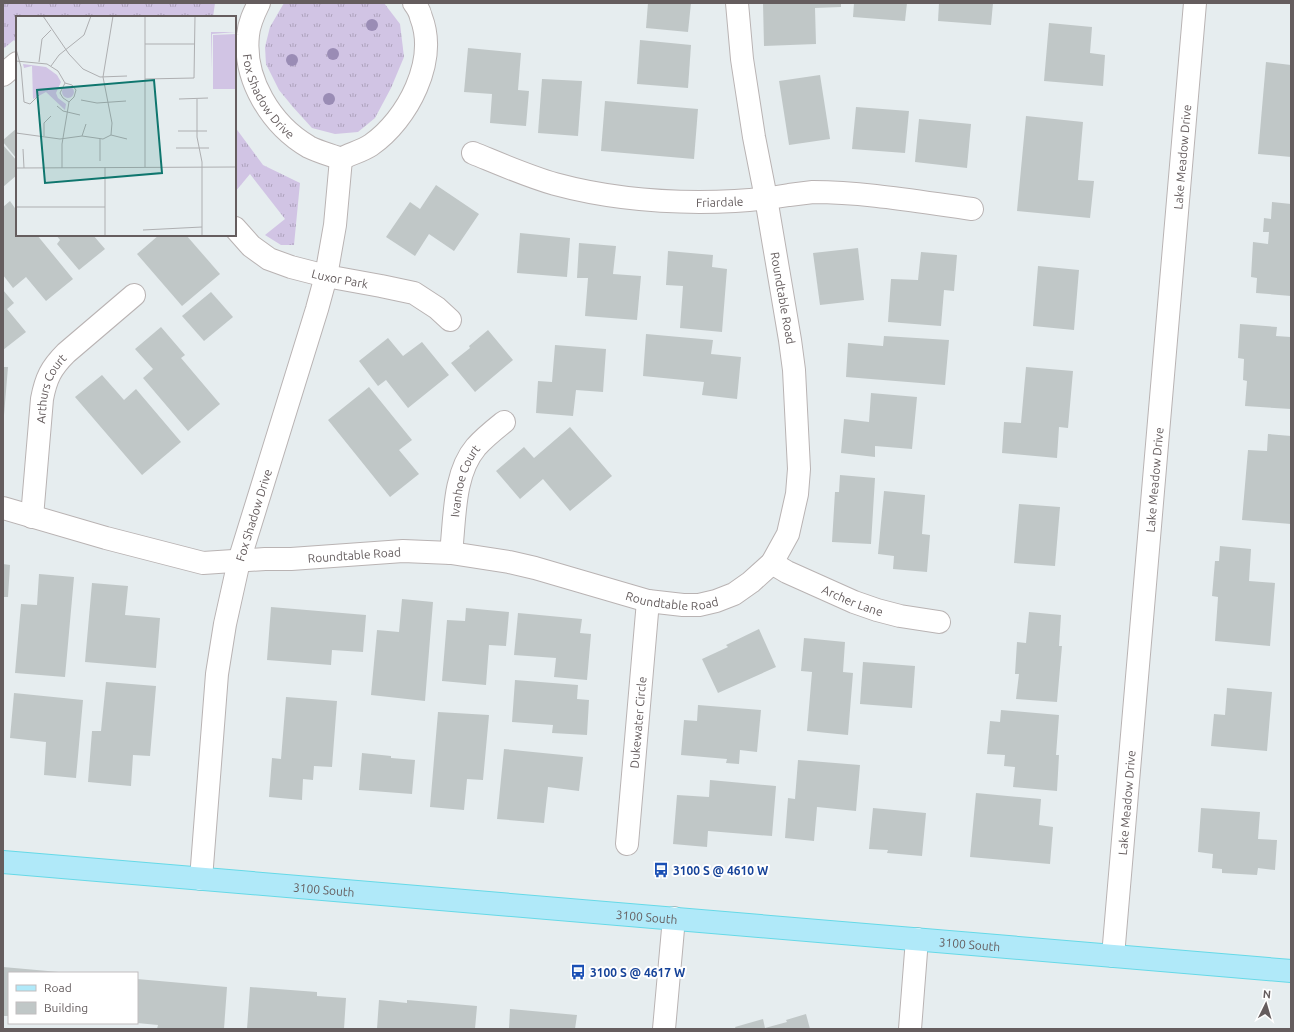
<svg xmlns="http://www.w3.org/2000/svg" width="1294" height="1032" viewBox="0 0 1294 1032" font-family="Ubuntu,sans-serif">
	<defs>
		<pattern id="grass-tufts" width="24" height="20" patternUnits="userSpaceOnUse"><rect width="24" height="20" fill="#d1c4e4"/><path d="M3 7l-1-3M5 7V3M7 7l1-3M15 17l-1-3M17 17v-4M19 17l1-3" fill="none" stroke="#ada2bc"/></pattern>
	</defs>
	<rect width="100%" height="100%" fill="#e6edef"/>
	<g fill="url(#grass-tufts)">
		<polygon points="3,3 215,3 213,17 17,17 17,44 14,40 3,49"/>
		<polygon points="284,3 384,3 400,24 404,57 391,88 375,118 358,132 335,134 312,128 293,107 279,90 266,64 265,47 270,27"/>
		<polygon points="235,127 263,165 300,183 294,245 281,245 265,235 285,219 250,174 235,192"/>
	</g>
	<g fill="#c0c7c7">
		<polygon points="648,3 691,3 688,32 646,28"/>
		<polygon points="763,3 841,3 841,7 815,8 816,44 764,46"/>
		<polygon points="854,3 907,3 905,21 853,17"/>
		<polygon points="939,3 993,3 991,25 938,21"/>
		<polygon points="1049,23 1092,27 1090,53 1105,55 1103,86 1044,81"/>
		<polygon points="640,40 691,45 688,88 637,84"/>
		<polygon points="468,48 521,53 518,90 529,91 526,126 490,123 492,94 464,92"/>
		<polygon points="1266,62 1291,65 1291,157 1258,154"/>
		<polygon points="820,75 830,139 789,145 779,81"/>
		<polygon points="542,79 582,81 578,136 538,133"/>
		<polygon points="605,101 698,109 694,159 601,151"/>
		<polygon points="856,107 909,111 905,153 852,149"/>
		<polygon points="1026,116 1083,122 1078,180 1094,181 1090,218 1017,211"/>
		<polygon points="919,119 971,124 967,168 915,162"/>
		<polygon points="17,128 17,159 3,142 3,140"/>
		<polygon points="3,145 17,161 17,175 3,187"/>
		<polygon points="436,185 479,214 454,251 429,234 415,256 386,237 410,202 420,209"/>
		<polygon points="10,201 17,211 17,235 37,235 73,279 46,301 26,277 13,288 3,275 3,207"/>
		<polygon points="1272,202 1291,204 1291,296 1256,293 1257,278 1251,277 1253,242 1268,244 1269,232 1263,232 1264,218 1271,219"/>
		<polygon points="520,233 570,238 567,277 517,273"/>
		<polygon points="56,235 93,235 105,249 79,270 57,244 60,240"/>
		<polygon points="159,235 186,235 220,274 182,306 137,254"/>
		<polygon points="579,243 616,246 613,274 641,276 637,320 585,316 588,278 577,278"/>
		<polygon points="858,248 864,300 820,305 813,253"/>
		<polygon points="668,251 713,255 712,267 727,269 722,332 680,328 683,286 666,285"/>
		<polygon points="921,252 957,255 954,291 944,290 941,326 888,322 891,279 918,280"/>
		<polygon points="1038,266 1079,270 1074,330 1033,326"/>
		<polygon points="3,290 14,303 7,309 26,332 3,350"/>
		<polygon points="211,292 233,317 204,341 182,316"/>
		<polygon points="1240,324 1277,327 1276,336 1291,337 1291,409 1245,406 1247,381 1243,380 1244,359 1238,358"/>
		<polygon points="161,327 185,355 181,358 220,404 188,431 143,378 153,369 135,349"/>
		<polygon points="488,330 513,360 475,392 451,363 470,348 469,346"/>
		<polygon points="646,334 713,340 711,354 741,357 737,399 702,395 704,382 643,376"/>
		<polygon points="884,336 949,340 945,385 846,377 848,343 883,346"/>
		<polygon points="388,338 403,356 422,342 449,375 408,408 386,380 378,386 359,361"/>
		<polygon points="555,345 606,349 603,392 576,390 573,416 536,413 538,381 552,382"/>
		<polygon points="3,367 8,367 4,415 3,414"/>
		<polygon points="1026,367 1073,371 1068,428 1059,427 1057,458 1002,453 1004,422 1021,423"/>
		<polygon points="102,375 124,400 136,389 181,442 142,475 75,397"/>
		<polygon points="369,387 412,440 399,450 419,474 390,497 328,420"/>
		<polygon points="871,393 917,397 912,449 875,446 875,457 841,453 844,419 869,422"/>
		<polygon points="570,427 612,476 570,511 543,479 520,499 496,471 524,447 534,458"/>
		<polygon points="1268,434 1291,436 1291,524 1242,520 1248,450 1267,451"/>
		<polygon points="840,475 875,478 871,544 832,542 835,492 839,492"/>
		<polygon points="884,491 925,495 922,534 930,535 927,572 893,569 894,556 878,554"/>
		<polygon points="1019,504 1060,507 1055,566 1014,563"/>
		<polygon points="1220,546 1251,549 1249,581 1275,583 1270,646 1215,641 1218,597 1212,596 1215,561 1219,561"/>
		<polygon points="3,564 10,565 8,597 3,597"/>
		<polygon points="39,574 74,577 65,677 15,673 21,604 37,605"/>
		<polygon points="92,583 128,586 125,615 160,618 156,668 85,662"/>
		<polygon points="402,599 433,602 425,701 371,695 377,630 399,632"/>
		<polygon points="271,607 366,615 363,652 332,650 331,665 267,660"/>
		<polygon points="466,608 509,612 506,646 489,645 486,685 442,681 447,620 465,621"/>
		<polygon points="1029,612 1061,615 1059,646 1062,646 1057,702 1016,699 1019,674 1015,674 1017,642 1026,643"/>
		<polygon points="518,613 582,619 580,633 591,634 587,680 554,677 556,658 514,655"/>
		<polygon points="759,629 776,667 718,693 702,659 728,647 726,645"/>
		<polygon points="804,638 845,642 843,672 853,673 848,735 807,731 812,672 801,671"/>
		<polygon points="863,662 915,666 912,708 860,704"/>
		<polygon points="515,680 578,685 577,699 589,700 587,735 552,733 553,725 512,722"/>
		<polygon points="106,682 156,686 150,756 133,755 131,786 88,782 92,731 101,731"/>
		<polygon points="1227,688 1272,692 1267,751 1211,746 1214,714 1225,715"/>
		<polygon points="14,693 83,700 76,778 44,775 46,742 10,738"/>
		<polygon points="286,697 337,701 332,767 314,766 313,780 303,779 302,800 269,797 272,758 281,759"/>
		<polygon points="698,705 761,710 757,752 740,750 739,764 726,763 727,759 681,755 684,720 697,721"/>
		<polygon points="1001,710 1059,715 1056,755 1059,755 1057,791 1013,787 1015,767 1004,766 1005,755 987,754 990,721 1000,722"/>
		<polygon points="438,712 489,715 483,780 467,779 464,810 430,807"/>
		<polygon points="504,749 583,757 579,791 548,787 544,823 497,819"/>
		<polygon points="362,753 391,756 391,758 415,760 412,794 359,790"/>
		<polygon points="798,760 860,765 856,811 817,807 814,841 785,838 788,798 795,799"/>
		<polygon points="710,780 776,786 772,836 708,831 707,847 673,844 677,795 709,797"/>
		<polygon points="976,793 1041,799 1039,825 1053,827 1050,864 970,857"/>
		<polygon points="873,808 926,813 922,856 887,853 888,850 869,849"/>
		<polygon points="1201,808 1260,812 1258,839 1277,840 1275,870 1258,868 1257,875 1222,873 1222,869 1212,868 1213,854 1198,852"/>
		<polygon points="3,967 59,972 59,973 9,973 9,1016 3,1016"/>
		<polygon points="137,979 227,987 224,1029 157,1029 158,1025 137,1023"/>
		<polygon points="250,987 317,992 317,996 346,998 344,1029 247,1029"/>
		<polygon points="379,1000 407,1003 407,1000 477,1006 475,1029 377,1029"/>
		<polygon points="510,1009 577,1015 575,1029 509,1029"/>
		<polygon points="806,1014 810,1029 736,1029 735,1027 763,1019 765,1028 787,1022 786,1020"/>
	</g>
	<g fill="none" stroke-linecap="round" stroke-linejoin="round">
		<g stroke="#b9b3b3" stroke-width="24">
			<g id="minor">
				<path id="s1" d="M259 3C254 13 249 23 248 35 243 79 271 125 309 147 319 152 331 155 341 159 350 154 362 151 371 145 408 119 438 61 421 17 420 12 417 7 414 3"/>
				<polyline points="3,75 17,63"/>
				<path id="s2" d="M473 153C500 164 527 176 555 184 614 200 674 204 735 201 753 200 771 198 789 195 797 194 805 193 813 192 866 192 920 202 972 209"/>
				<path id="s3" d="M235 228 251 246 269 259 291 267 326 276 381 286 414 293 437 308 450 320"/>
				<path id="s4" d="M3 508 106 538 203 563 265 559H291L403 551 451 553 509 562 535 568 648 601 683 605H699L716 601 734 594 751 582 772 563 788 534 797 494 799 469 794 370 790 340 766 198 754 137 742 59 737 3"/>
				<path id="s5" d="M32 517 42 399C46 378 51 368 66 353L134 295"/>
				<path id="s6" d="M451 553C455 519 453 474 476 447 485 437 494 430 504 422"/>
				<path id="s7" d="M772 563 787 572 854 602 877 610 900 616 939 622"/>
				<path id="s8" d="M627 844 648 601"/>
				<path id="s9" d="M201 879 217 674 225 624 239 561 317 309 326 276 335 225 341 159"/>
				<path id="s10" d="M1113 956 1195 3"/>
				<polyline points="664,1029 674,918"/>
				<polyline points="910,1029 917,939"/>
			</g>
		</g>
		<g stroke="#66d9e7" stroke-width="24">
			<g id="major">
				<path id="s11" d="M3 862 1291 971"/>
			</g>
		</g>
		<use href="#minor" stroke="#fff" stroke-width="22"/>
		<use href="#major" stroke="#b0e9f9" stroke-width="22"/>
	</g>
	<g fill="#9a8cb5">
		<circle cx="372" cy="25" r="6"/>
		<circle cx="333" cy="54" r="6"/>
		<circle cx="292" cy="60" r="6"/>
		<circle cx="329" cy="99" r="6"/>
	</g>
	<defs>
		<g id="bus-bare" transform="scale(1.2)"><path d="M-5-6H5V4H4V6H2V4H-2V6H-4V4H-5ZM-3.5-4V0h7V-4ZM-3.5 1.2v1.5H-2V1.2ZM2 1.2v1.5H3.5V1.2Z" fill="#1a4fb4" stroke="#fff" stroke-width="2.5" paint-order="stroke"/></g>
	</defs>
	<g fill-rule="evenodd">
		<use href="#bus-bare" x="661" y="870"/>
		<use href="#bus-bare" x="578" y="972"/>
	</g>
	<g text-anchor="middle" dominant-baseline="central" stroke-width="4" stroke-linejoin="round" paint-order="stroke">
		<g font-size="12" fill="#655d5e" stroke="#fff">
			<text stroke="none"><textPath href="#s1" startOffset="101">Fox Shadow Drive</textPath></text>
			<text stroke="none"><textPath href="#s10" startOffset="802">Lake Meadow Drive</textPath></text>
			<text stroke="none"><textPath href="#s2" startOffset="254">Friardale</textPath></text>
			<text stroke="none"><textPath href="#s3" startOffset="120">Luxor Park</textPath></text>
			<text transform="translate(783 298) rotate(80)">Roundtable Road</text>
			<text stroke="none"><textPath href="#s5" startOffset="131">Arthurs Court</textPath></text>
			<text stroke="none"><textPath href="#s10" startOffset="478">Lake Meadow Drive</textPath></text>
			<text stroke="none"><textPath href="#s6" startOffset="74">Ivanhoe Court</textPath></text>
			<text stroke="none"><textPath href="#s9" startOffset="369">Fox Shadow Drive</textPath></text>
			<text stroke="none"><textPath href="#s4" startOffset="359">Roundtable Road</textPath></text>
			<text stroke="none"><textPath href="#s4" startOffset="683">Roundtable Road</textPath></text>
			<text stroke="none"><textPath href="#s7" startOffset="89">Archer Lane</textPath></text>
			<text stroke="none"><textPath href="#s8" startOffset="122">Dukewater Circle</textPath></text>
			<text stroke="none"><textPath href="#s10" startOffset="154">Lake Meadow Drive</textPath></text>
			<text stroke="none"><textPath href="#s11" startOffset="322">3100 South</textPath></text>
			<text stroke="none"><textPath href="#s11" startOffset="646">3100 South</textPath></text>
			<text stroke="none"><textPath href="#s11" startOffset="970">3100 South</textPath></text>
		</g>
		<g font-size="12" font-weight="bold" fill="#164399" stroke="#fff" text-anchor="start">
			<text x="673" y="870">3100 S @ 4610 W</text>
			<text x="590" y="972">3100 S @ 4617 W</text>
		</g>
	</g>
	<g transform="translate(16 16)">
		<rect width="220" height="220" fill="#e6edef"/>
		<path d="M195 16H220L196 18 195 55ZM220 18V73H197V19ZM7 48 30 51 41 59 45 66 40 77 42 82 50 88 49 94 30 76 17 83 16 50 8 52ZM46 76a6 6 0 1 1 12 0a6 6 0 1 1-12 0Z" fill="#d1c4e4"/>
		<path fill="none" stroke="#aeafb1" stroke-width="1" d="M27 0 53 38 67 53 84 61 111 60M129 0V151M129 28H179M0 33 5 51 8 86M0 45 31 48 42 55 49 67M23 46 26 23 35 14M35 50 43 39 68 19 75 0M129 63 178 62 179 0M49 67 56 69 60 74 58 81 53 86M49 67 44 77 47 82 53 86M163 83 192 82M181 83V121L186 146V220M65 84 81 87 110 85M8 86 14 88 23 79M41 90 47 95 64 99M162 115H191M0 117 44 123 66 120 87 123 95 119 96 107 87 61 97 0M95 119 111 123M28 120V107L35 100M66 120 70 108M84 123V145M160 132H193M7 133 8 152M89 151V220M0 152 220 151M46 152V128L53 86M0 191H89M127 214 186 211"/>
		<path fill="#0f766e" fill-opacity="0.15" stroke="#0f766e" stroke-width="2" d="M138 64 146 157 29 167 21 74Z"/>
		<rect width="220" height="220" fill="none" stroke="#655d5e" stroke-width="2"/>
	</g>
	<rect width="1294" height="1032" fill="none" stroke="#655d5e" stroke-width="8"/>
	<rect x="8" y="972" width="130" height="52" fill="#ffffff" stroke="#c1bebf"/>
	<rect x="16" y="985" width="20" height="6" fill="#b0e9f9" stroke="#c1bebf"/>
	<text x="44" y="992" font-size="12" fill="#655d5e">Road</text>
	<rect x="16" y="1002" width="20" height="12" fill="#c0c7c7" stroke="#c1bebf"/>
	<text x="44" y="1012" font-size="12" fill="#655d5e">Building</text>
	<g transform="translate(1266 1004) rotate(5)" stroke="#ffffff" stroke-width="3" paint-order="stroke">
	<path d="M0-3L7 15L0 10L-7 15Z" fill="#655d5e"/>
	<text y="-6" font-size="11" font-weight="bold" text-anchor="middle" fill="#655d5e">N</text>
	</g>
</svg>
